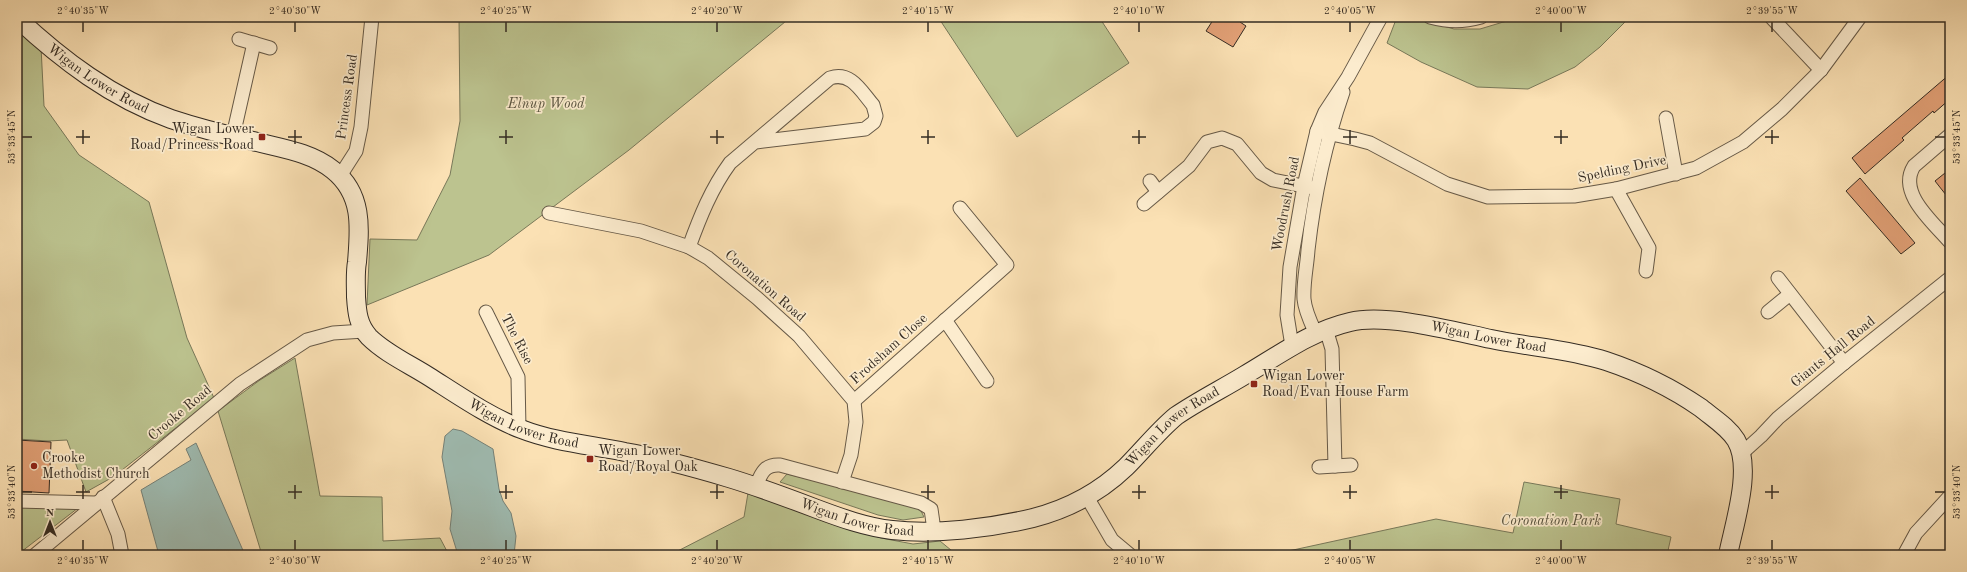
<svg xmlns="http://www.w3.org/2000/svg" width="1967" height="572" viewBox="0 0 1967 572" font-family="'Old Standard TT',serif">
	<rect width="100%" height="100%" fill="#fbe1b4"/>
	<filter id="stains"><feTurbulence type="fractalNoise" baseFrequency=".005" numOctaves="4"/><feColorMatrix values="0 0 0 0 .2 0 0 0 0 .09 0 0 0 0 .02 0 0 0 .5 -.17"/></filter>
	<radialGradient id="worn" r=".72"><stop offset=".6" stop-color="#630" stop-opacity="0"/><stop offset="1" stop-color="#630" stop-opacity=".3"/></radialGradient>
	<g fill="#bcc38f" stroke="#787859">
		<polygon points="459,17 791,17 629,150 489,255 367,305 370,239 417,240 450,175 460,121"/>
		<polygon points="938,17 1099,17 1129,63 1017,137"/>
		<polygon points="1397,17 1412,17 1454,29 1480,29 1520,17 1630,17 1600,47 1575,67 1528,89 1477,87 1421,62 1387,43"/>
		<polygon points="17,25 41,47 44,106 79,155 149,202 187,338 214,398 113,477 86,492 67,440 48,441 17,439"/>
		<polygon points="295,358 320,496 382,497 383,541 440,538 449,555 262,555 218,411 260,380"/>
		<polygon points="787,474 913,505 920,509 924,517 903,520 878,515 780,482"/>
		<polygon points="1524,482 1620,499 1616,524 1671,537 1667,555 1270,555 1436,519 1513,533"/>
		<polygon points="748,493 881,538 913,544 940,541 957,555 670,555 744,517"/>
		<polygon points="17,506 78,508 17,555"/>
	</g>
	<g fill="#9fbcb2" stroke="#758279">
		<polygon points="453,429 462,431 493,449 499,489 503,501 511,513 516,536 514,555 458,555 450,529 452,511 442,457 445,436"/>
		<polygon points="196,443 245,555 159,555 141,490 191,460 186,449"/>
	</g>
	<g fill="#e3a177" stroke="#352c23">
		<polygon points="1215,17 1243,17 1240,22 1246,26 1233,47 1206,31"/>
		<polygon points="1950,74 1950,99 1934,113 1933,111 1902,138 1904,140 1865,174 1852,158"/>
		<polygon points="1950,169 1950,200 1935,181"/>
		<polygon points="1860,178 1915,243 1901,254 1846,191"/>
		<polygon points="17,440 51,442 49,493 17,491"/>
	</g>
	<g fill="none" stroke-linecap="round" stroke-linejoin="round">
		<g stroke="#665947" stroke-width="15">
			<g id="street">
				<path d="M1430 17C1449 22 1463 22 1481 17"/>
				<polyline points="1771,17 1821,70"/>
				<polyline points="239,39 270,48"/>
				<polyline points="1666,118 1676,174"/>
				<polyline points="1317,131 1355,139 1370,143 1447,184 1488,197 1574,196 1616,189 1696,168 1743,142 1782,109 1821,70 1860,17"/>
				<path d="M1950 135 1914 166C1897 193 1933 222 1950 242"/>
				<polyline points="233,136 254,43"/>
				<polyline points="340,176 356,151 361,127 372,17"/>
				<polyline points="1150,181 1158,192"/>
				<polyline points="1616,189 1649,248 1646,271"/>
				<polyline points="1144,204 1189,166 1207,142 1222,138 1237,144 1261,173 1273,180 1313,188"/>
				<polyline points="549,213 641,231 689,247 708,258 757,298 799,336 854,401 856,422 851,455 842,482"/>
				<path d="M689 247C700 217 711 189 730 163L830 78C851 71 861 91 873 105L876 116 874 122 865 129 756 142"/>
				<polyline points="1778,278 1844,363"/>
				<polyline points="486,312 518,377 519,429"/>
				<polyline points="1768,312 1790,294"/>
				<polyline points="945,320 987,381"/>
				<polyline points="1326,329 1332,349 1335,466"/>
				<path d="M1316 334C1311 323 1305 311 1304 299 1303 283 1307 266 1308 250 1314 196 1325 144 1343 92"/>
				<polyline points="1292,346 1287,315 1290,267 1304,186 1317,131 1325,112 1348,77 1381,17"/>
				<polyline points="854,401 1007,265 960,208"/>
				<polyline points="1741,454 1761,436 1778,418 1844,363 1950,278"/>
				<polyline points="1319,467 1351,465"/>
				<path d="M756 486C761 474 764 464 780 465L921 503 931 509 934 530"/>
				<polyline points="103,497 118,534 122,555"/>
				<polyline points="1087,497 1112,540 1130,555"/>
				<polyline points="17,501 95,503"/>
				<polyline points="35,555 240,384 307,340 333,333 364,331"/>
				<polyline points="1904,555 1916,533 1950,496"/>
			</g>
		</g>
		<g stroke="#352c23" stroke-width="20">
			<g id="secondary">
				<path id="s1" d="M17 18C62 60 112 98 171 119 198 128 226 135 253 141 280 148 311 152 333 170 363 194 360 227 357 262 355 273 356 285 356 297 357 312 358 325 369 337 385 353 409 364 428 376 458 395 488 416 521 429 554 442 591 445 625 452 660 458 695 468 729 478 759 487 788 498 817 509 841 518 866 527 892 530 936 535 991 528 1033 518 1068 509 1100 492 1126 467 1143 450 1158 431 1176 416 1198 401 1222 389 1245 375 1279 355 1311 331 1350 322 1386 313 1453 331 1491 339 1529 347 1569 349 1606 361 1639 372 1672 388 1701 408 1713 418 1728 427 1736 440 1753 468 1734 524 1728 555"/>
			</g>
		</g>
		<use href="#street" stroke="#fcecce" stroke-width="13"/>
		<use href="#secondary" stroke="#fcecce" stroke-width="18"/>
	</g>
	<path fill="none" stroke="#352c23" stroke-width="1.5" d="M83 22V32M295 22V32M506 22V32M717 22V32M928 22V32M1139 22V32M1350 22V32M1561 22V32M1772 22V32M83 130V144M295 130V144M506 130V144M717 130V144M928 130V144M1139 130V144M1350 130V144M1561 130V144M1772 130V144M22 137H32M76 137H90M288 137H302M499 137H513M710 137H724M921 137H935M1132 137H1146M1343 137H1357M1554 137H1568M1765 137H1779M1935 137H1945M83 485V499M295 485V499M506 485V499M717 485V499M928 485V499M1139 485V499M1350 485V499M1561 485V499M1772 485V499M22 492H32M76 492H90M288 492H302M499 492H513M710 492H724M921 492H935M1132 492H1146M1343 492H1357M1554 492H1568M1765 492H1779M1935 492H1945M83 540V550M295 540V550M506 540V550M717 540V550M928 540V550M1139 540V550M1350 540V550M1561 540V550M1772 540V550"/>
	<g fill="#8f2418" stroke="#fcecce" stroke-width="1.5">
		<rect x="258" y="133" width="8" height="8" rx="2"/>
		<rect x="1250" y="380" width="8" height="8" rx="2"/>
		<rect x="586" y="455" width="8" height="8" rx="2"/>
		<circle cx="34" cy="466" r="4"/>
	</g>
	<g text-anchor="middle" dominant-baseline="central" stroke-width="3.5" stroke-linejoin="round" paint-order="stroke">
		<g font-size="14" fill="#352c23" stroke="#fcecce">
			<text stroke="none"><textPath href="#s1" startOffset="102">Wigan Lower Road</textPath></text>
			<text transform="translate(347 97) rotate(-82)">Princess Road</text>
			<text transform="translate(1622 169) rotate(-12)">Spelding Drive</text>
			<text transform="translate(1286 204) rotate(-79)">Woodrush Road</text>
			<text transform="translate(765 286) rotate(41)">Coronation Road</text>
			<text stroke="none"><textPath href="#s1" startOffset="1757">Wigan Lower Road</textPath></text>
			<text transform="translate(517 339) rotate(63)">The Rise</text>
			<text transform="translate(889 349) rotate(-42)">Frodsham Close</text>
			<text transform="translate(1833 352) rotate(-39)">Giants Hall Road</text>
			<text transform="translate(180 413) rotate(-40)">Crooke Road</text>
			<text stroke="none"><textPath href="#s1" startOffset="713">Wigan Lower Road</textPath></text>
			<text stroke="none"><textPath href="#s1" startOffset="1409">Wigan Lower Road</textPath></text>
			<text stroke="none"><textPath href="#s1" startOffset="1061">Wigan Lower Road</textPath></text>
		</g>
		<g font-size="14" font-style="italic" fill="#57523e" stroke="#fcecce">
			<text x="546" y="104">Elnup Wood</text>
			<text x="1551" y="521">Coronation Park</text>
		</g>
		<g font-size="14" fill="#352c23" stroke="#fcecce" text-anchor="start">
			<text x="254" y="129" text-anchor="end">Wigan Lower<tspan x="254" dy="16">Road/Princess Road</tspan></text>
			<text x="1262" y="376">Wigan Lower<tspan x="1262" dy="16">Road/Evan House Farm</tspan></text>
			<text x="598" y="451">Wigan Lower<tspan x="598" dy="16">Road/Royal Oak</tspan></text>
			<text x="42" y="458">Crooke<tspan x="42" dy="16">Methodist Church</tspan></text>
		</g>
	</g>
	<rect width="1967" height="572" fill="none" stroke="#fbe1b4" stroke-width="44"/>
	<g transform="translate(50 522)" stroke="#fcecce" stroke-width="3" paint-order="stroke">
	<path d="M0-3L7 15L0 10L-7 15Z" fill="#352c23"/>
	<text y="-6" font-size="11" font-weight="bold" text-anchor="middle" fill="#352c23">N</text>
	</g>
	<rect x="22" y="22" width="1923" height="528" fill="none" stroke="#352c23" stroke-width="1.5"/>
	<g font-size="10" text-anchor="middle" fill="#352c23">
		<text x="83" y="14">2°40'35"W</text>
		<text x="295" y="14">2°40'30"W</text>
		<text x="506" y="14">2°40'25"W</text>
		<text x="717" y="14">2°40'20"W</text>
		<text x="928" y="14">2°40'15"W</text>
		<text x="1139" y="14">2°40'10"W</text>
		<text x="1350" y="14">2°40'05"W</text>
		<text x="1561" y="14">2°40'00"W</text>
		<text x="1772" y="14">2°39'55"W</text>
		<text transform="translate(11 137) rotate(-90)" y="4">53°33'45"N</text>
		<text transform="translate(1956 137) rotate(-90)" y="4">53°33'45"N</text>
		<text transform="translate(11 492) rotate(-90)" y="4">53°33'40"N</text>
		<text transform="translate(1956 492) rotate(-90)" y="4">53°33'40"N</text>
		<text x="83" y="564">2°40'35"W</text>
		<text x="295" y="564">2°40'30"W</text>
		<text x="506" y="564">2°40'25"W</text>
		<text x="717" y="564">2°40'20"W</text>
		<text x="928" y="564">2°40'15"W</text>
		<text x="1139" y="564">2°40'10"W</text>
		<text x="1350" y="564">2°40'05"W</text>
		<text x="1561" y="564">2°40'00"W</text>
		<text x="1772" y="564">2°39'55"W</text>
	</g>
	<rect width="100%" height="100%" filter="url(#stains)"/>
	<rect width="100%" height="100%" fill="url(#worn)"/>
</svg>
